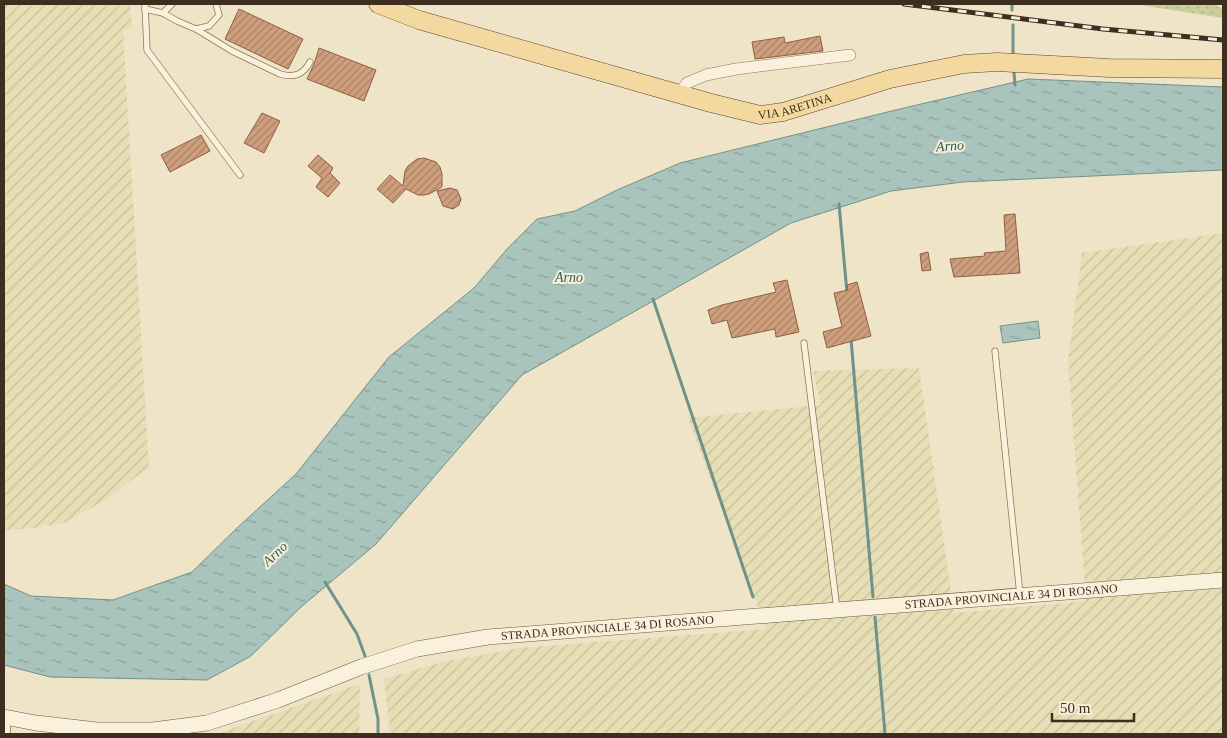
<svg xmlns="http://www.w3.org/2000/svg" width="1227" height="738" viewBox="0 0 1227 738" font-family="Georgia,serif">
	<defs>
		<pattern id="farmland-furrows" width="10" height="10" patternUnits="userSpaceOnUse" patternTransform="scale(1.25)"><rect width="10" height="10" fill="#e6deb5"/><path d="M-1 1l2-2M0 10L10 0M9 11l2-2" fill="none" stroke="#c6bf9b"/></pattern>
		<pattern id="grass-dots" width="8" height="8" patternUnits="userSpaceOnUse" patternTransform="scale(1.25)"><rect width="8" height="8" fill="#c9cf9b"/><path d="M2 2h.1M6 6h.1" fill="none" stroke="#aeb285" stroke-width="1.8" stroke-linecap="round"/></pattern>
		<pattern id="water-ripples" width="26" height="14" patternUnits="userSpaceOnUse" patternTransform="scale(1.25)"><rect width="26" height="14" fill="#a9c4bc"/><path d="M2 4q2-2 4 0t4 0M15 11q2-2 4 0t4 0" fill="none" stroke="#8ba098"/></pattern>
		<pattern id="building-hatch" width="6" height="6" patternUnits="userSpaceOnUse" patternTransform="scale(1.25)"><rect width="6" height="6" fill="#cf9f7d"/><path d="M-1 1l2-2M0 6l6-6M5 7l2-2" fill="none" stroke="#a98266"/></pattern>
	</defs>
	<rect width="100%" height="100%" fill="#f0e4c8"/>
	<g fill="url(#farmland-furrows)">
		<polygon points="4,4 130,4 132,28 123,30 149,467 104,501 64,523 26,529 4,530"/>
		<polygon points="1223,233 1223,734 390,734 384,679 442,662 519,648 766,629 688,418 821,405 813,371 919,368 954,613 1086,601 1068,362 1082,253"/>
		<polygon points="360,684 359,734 216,734"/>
	</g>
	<polygon fill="url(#grass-dots)" points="1133,4 1214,4 1223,9 1223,18"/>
	<g fill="url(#water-ripples)" stroke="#6f938a">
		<polygon points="1028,79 1223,87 1223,170 963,182 891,191 791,223 522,375 376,544 301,607 251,656 207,680 50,677 4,665 4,584 31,596 113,600 192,572 237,528 296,474 389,357 474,288 508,248 537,219 575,211 617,190 680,163 904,108"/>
		<polygon points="1038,321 1040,338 1003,343 1000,326"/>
	</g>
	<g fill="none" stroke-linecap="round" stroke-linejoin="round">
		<g stroke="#6f938a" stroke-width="3">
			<polyline points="1012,4 1012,10"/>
			<polyline points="1013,25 1013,53"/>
			<polyline points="1014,73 1015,85"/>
			<polyline points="839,204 847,293"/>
			<polyline points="653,299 753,597"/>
			<polyline points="851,339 873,597"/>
			<polyline points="325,582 357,634 365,656"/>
			<polyline points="875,617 885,734"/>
			<polyline points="369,675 378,719 378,734"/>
		</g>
	</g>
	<g fill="url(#building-hatch)" stroke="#8d5f41">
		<polygon points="239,9 303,39 288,69 225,39"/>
		<polygon points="820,36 823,51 755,59 752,42 784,37 785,43"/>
		<polygon points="319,48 376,70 364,101 307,79 314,64"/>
		<polygon points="262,113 280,121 264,153 244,143"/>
		<polygon points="201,135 210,151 170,172 161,155"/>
		<polygon points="318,155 333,168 330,173 340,183 328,197 316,187 322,178 308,166"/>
		<polygon points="424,158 436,162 440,167 442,174 442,187 429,194 424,195 418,195 406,189 393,203 377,189 390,175 403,186 405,171 408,166 417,159"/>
		<polygon points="450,188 457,190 461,199 459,205 453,209 443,206 437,191"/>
		<polygon points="1015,214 1020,273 954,277 950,259 985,256 984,253 1006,251 1004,215"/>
		<polygon points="928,252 931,270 922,271 920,254"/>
		<polygon points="787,280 799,332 776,337 775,329 732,338 727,320 712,324 708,310 722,305 776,292 773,283"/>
		<polygon points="857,282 871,336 827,348 823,332 842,327 834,293 848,290 847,285"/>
	</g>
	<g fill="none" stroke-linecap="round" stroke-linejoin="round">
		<g stroke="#8d765c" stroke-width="7">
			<g id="service">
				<polyline points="145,4 147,50 240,175"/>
				<polyline points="145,9 163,13 177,21 196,29 209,26 219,15 216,4"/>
				<polyline points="163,13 172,4"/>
				<path d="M196 29 232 51 280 74C294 78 303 75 310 62"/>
				<polyline points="804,343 837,610"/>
				<polyline points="995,351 1020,595"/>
				<polyline points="7,734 8,718"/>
			</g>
		</g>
		<g stroke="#8d765c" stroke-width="12">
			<polyline id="minor" points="679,94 687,83 706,75 736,69 850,55"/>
		</g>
		<g stroke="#6f573f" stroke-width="16">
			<g id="secondary">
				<path id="s1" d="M4 717 36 723 97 730H153L207 723 278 700 361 667 417 649 488 637 1223 580"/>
			</g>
		</g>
		<g stroke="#5b4430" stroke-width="19">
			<g id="primary">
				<path id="s2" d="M378 4 419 20 711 103 760 115 783 112 890 79 964 64 997 62 1109 68 1223 69"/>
			</g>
		</g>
		<use href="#service" stroke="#faf1dc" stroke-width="5.5"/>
		<use href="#minor" stroke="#faf1dc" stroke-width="11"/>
		<use href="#secondary" stroke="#faf1dc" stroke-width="15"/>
		<use href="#primary" stroke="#f3d9a0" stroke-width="18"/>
		<g stroke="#3d2e20" stroke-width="5">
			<polyline id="rail" points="904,4 1103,29 1223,40"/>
		</g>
		<use href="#rail" stroke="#f7eed8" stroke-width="3" stroke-dasharray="9" stroke-linecap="butt"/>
	</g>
	<g text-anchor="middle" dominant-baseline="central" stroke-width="4" stroke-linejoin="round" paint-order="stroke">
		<g font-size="12" fill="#3d2e20" stroke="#f7eed8">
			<text stroke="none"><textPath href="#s2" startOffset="434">VIA ARETINA</textPath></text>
			<text stroke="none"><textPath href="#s1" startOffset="1024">STRADA PROVINCIALE 34 DI ROSANO</textPath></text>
			<text stroke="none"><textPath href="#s1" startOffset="619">STRADA PROVINCIALE 34 DI ROSANO</textPath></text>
		</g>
		<g font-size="14" font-style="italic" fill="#2f5d5a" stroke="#f7eed8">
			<text transform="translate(950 146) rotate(-4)">Arno</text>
			<text x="569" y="277">Arno</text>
			<text transform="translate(275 554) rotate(-44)">Arno</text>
		</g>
	</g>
	<rect width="1227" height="738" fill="none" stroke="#3d2e20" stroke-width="10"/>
	<path d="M1052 713v8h82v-8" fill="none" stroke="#3d2e20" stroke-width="2.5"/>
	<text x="1060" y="713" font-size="15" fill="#3d2e20" stroke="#f7eed8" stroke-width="4" paint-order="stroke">50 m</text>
</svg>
